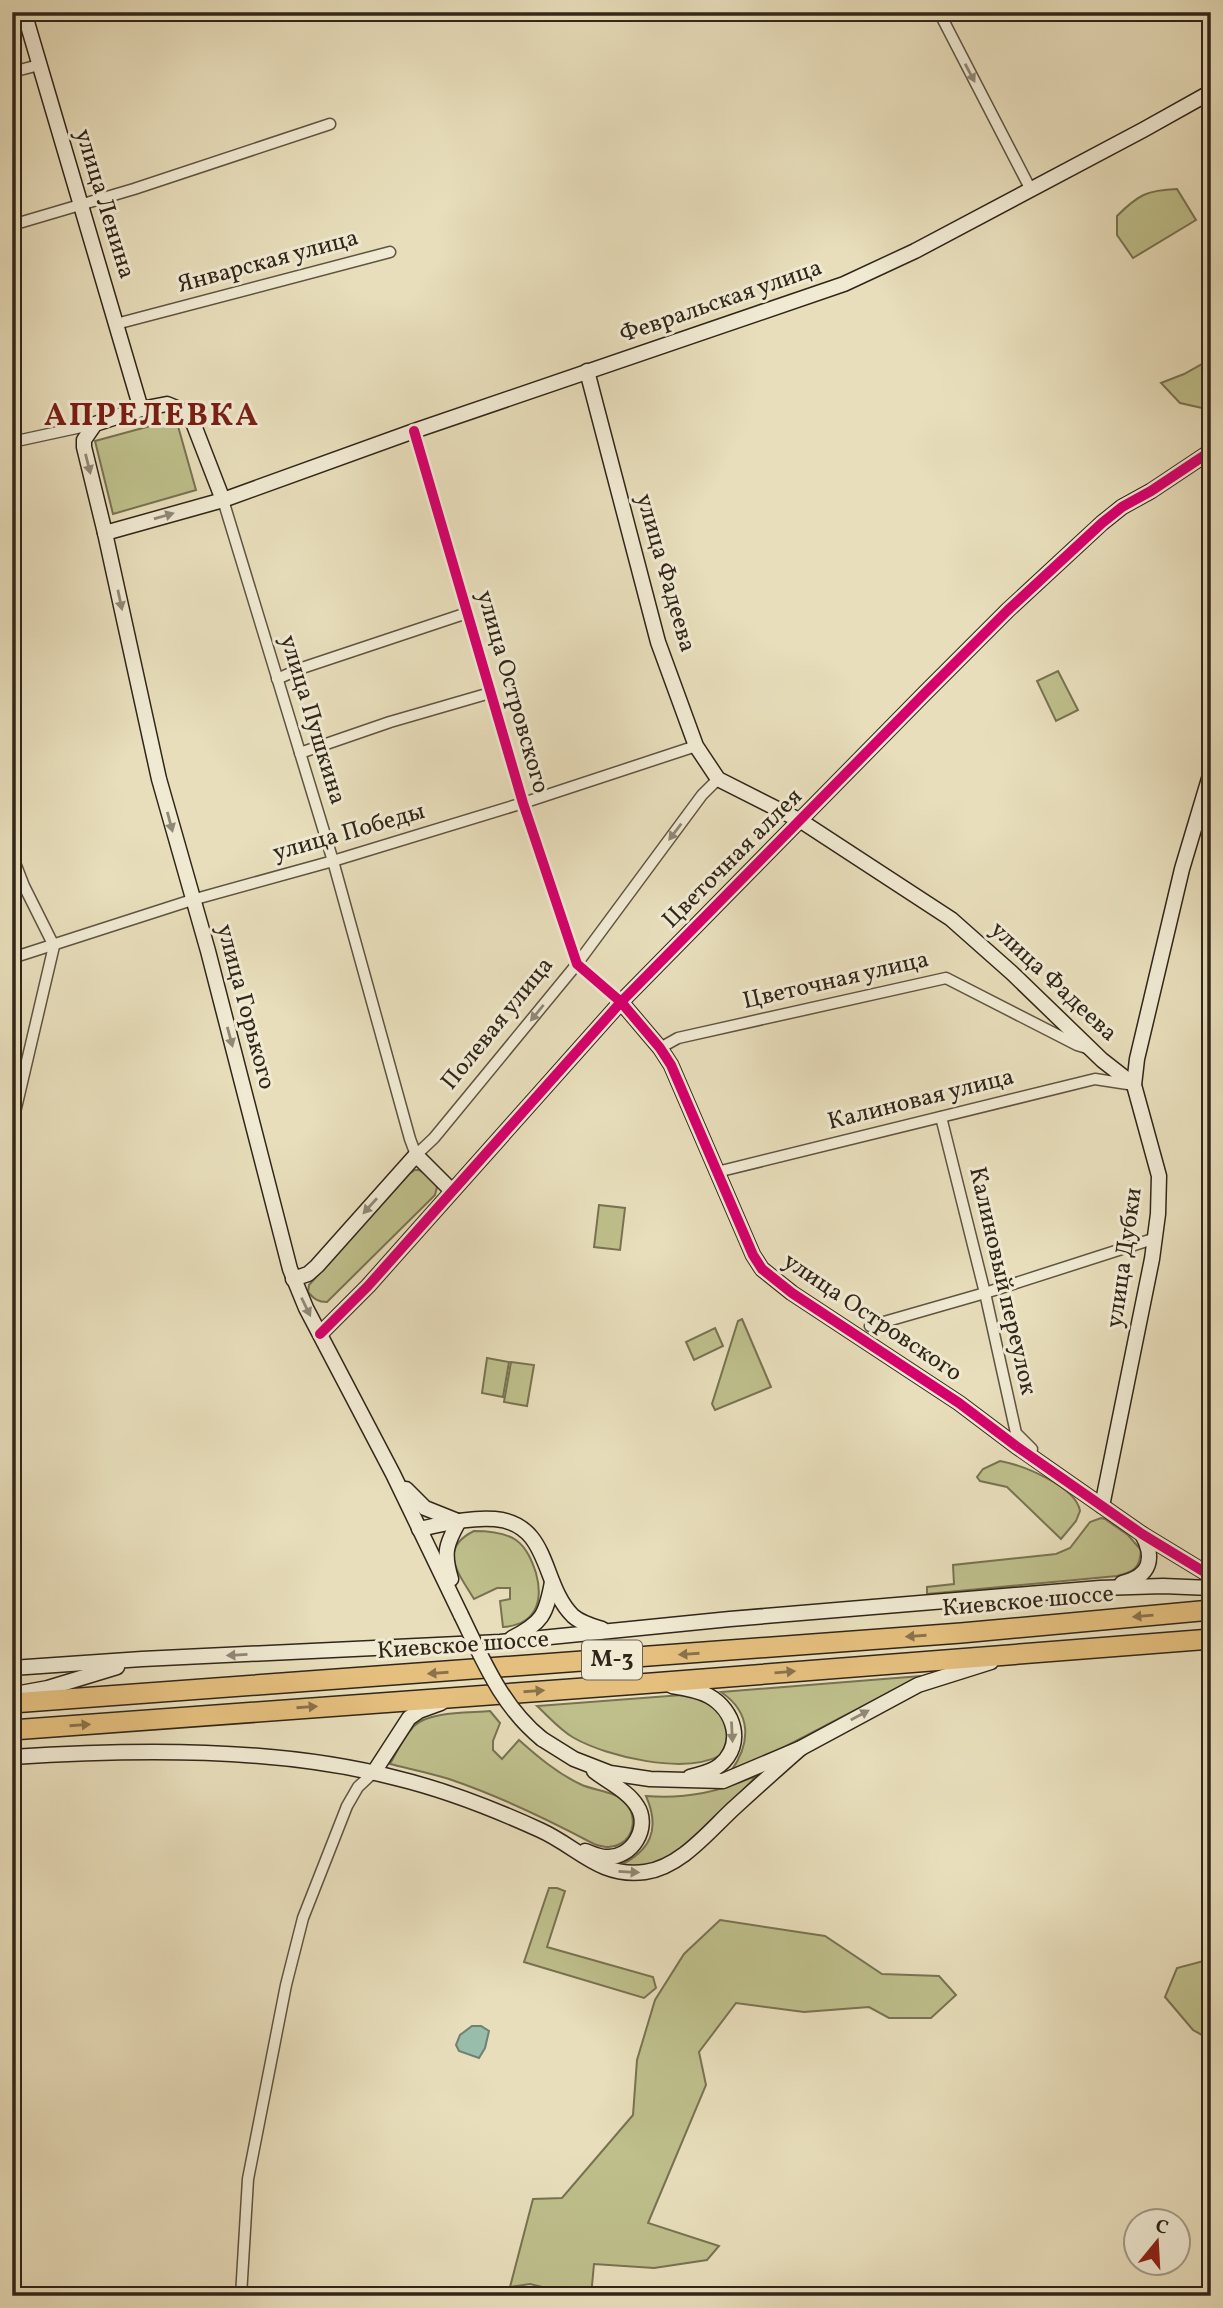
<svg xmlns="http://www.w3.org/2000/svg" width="1223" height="2308" viewBox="0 0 1223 2308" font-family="Vollkorn,serif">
	<rect width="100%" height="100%" fill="#e8debb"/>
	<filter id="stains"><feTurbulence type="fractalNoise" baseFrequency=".00286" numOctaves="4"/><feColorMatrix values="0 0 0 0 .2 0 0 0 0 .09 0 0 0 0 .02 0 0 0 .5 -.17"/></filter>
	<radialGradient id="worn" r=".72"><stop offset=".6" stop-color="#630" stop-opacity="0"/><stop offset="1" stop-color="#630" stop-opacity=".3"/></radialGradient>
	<g fill="#bebf8b" stroke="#787252" stroke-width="2">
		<path d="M1177 189 1196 220 1133 258 1117 235V216C1138 195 1147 190 1177 189Z"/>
		<polygon points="1211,359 1211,410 1180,403 1161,383 1184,374"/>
		<polygon points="176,419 196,490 113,514 95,441"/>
		<polygon points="1058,671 1078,710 1056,721 1037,681"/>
		<path d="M415 1170H419L430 1177 437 1187 435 1195 327 1302C318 1302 314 1299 308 1292L309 1285 409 1174Z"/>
		<polygon points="599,1205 625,1208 620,1250 594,1247"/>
		<polygon points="742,1319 771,1387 715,1410 712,1404 738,1321"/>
		<polygon points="715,1328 723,1346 694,1360 686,1342"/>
		<polygon points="487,1358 509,1362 503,1397 482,1393"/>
		<polygon points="511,1362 534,1365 527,1406 504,1402"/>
		<path d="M1000 1461C1022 1465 1076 1486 1080 1511L1076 1521 1061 1539 1007 1487 980 1481 977 1477 983 1469Z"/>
		<path d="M1101 1518 1105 1519 1128 1535 1141 1550C1140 1568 1134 1572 1117 1576L927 1594V1587L954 1584 953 1565 1056 1554 1070 1548 1090 1522Z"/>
		<path d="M474 1531C488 1531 504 1532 516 1540 527 1548 532 1561 536 1573 544 1602 535 1625 503 1627L500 1601 510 1599V1588H497L474 1599C459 1574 437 1549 474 1531Z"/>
		<path d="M921 1676 771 1754 731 1771C751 1743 752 1713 721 1692Z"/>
		<path d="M682 1695C716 1701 739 1719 721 1755 685 1775 608 1757 574 1738 560 1730 548 1716 537 1706Z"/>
		<path d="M490 1711 500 1723 493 1741V1750L502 1759 519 1740C538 1757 557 1773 580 1784 594 1791 615 1791 625 1802 637 1815 635 1836 620 1844 611 1849 603 1847 594 1844 547 1819 499 1796 449 1779 430 1773 410 1769 390 1764 397 1751 404 1737 414 1726 429 1711 469 1713 490 1711Z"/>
		<path d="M758 1775C730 1802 689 1853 652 1864 642 1867 630 1866 619 1866 650 1851 661 1830 646 1796 688 1799 719 1792 758 1775Z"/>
		<polygon points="549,1888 557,1888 565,1891 547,1947 653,1977 656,1988 644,1998 524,1962"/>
		<polygon points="720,1920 825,1936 882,1974 939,1976 956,1995 931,2018 889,2018 869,2007 804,2012 736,2003 699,2052 706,2085 648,2223 719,2246 707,2260 654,2268 594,2264 591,2296 548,2296 542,2287 530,2284 510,2287 533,2199 562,2198 633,2115 637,2060 655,2000 684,1954"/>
		<polygon points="1211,1959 1211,2040 1193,2030 1165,1997 1177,1968"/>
	</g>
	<polygon fill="#98bdaa" stroke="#6f8170" stroke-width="2" points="472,2026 481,2026 489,2031 485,2048 479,2058 459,2051 456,2045 460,2035"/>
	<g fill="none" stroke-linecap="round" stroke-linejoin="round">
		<g stroke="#5f5442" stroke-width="13">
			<g id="street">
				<polyline points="939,12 1031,190"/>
				<polyline points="12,72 39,65"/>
				<polyline points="12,225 134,189 330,124"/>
				<polyline points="116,324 390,252"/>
				<polyline points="414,431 523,803 577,964 621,1002"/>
				<polyline points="12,442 95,424"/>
				<polyline points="223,500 333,861 410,1139 416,1155 434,1138 577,964 702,795 718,779"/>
				<polyline points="277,679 302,668 467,613"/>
				<polyline points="300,753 390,722 490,693"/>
				<polyline points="12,855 24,886 54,946 12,1125"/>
				<polyline points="12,958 192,900 333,861 523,803 696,746"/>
				<polyline points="660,1048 678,1038 946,978 1077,1045 1090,1049"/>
				<polyline points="941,1117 985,1293 1016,1433 1032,1449"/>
				<polyline points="717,1172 1095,1079 1134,1085"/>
				<polyline points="870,1326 985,1293 1156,1238"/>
				<polyline points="241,2296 248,2179 286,1985 303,1918 347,1806 358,1787 374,1772"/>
			</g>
		</g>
		<g stroke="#312619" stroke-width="17">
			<g id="secondary">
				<polyline points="24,12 141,409"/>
				<polyline points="587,371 658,642 696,746 718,779 801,821 951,919 1012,973 1102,1060 1134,1085"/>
				<polyline points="223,500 192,420 179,409 167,404 141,409 95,424 84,440 84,447 105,533 159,779 208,951 290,1269 306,1308 393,1474 461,1615"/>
				<polyline points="105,533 223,500 414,431 844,284 915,251 1143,130 1211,92"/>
				<polyline points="621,1002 660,1048 671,1065 753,1255 762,1269 792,1293 959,1403 1016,1446 1142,1534 1211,1576"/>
				<polyline points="293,1279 308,1274 317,1266 416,1155 452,1191"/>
				<polyline points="320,1334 368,1286 621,1002 924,694 1008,610 1102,523 1122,507 1151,491 1211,451"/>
				<polyline points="406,1489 425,1508 455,1520"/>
				<polyline points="1102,1506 1152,1259 1158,1214 1159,1176 1134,1085 1137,1059 1182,869 1211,772"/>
				<path d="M419 1529C444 1524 469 1517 495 1519 551 1524 541 1585 573 1616 581 1623 592 1626 602 1629"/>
				<path d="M451 1579C443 1553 446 1544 459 1521"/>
				<path d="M1122 1583C1151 1576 1155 1558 1142 1534"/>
				<path d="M512 1638C542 1623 546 1615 552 1582"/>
				<polyline points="12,1668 142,1659 500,1642 730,1619 1100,1588 1163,1586 1211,1588"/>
				<path d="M672 1686C685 1688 698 1690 709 1696 734 1710 745 1744 720 1765 712 1772 700 1774 690 1777"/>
				<polyline points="15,1694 48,1688 117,1667"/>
				<polyline points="542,1739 574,1759 610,1773 650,1779 723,1781 801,1748 918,1685 991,1662"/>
				<path d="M12 1757C135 1749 277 1747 396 1778 446 1790 494 1809 540 1830 578 1847 599 1878 645 1872 681 1867 709 1831 734 1808 756 1788 778 1768 801 1748"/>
				<polyline points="374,1772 409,1718 419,1711 441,1703"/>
				<path d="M585 1851C591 1853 599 1857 606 1857 632 1859 651 1827 637 1806 628 1791 608 1782 594 1771"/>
			</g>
		</g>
		<g stroke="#312619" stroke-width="22">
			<g id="highway">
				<polyline points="12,1703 961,1633 1211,1610"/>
				<polyline points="12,1730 639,1684 1211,1639"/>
			</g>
		</g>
		<use href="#street" stroke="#f0ead3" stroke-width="10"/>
		<use href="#secondary" stroke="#f0ead3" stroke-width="14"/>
		<use href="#highway" stroke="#e4bf7e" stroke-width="19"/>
		<g stroke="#312619" stroke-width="17" stroke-linecap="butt">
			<path id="secondary-bridge" d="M461 1615C483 1660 502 1707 542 1739"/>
		</g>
		<use href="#secondary-bridge" stroke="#f0ead3" stroke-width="14"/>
		<g stroke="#f0ead3" stroke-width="15">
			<g id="cycleway">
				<polyline points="414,431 523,803 577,964 621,1002 660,1048 671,1065 753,1255 762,1269 792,1293 959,1403 1016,1446 1142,1534 1211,1576"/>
				<polyline points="320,1334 368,1286 621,1002 924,694 1008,610 1102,523 1122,507 1151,491 1211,451"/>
			</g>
		</g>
		<use href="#cycleway" stroke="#d6006c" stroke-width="10"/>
	</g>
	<defs><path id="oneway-solid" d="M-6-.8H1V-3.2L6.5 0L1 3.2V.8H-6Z" transform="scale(1.75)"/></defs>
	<g fill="#908876">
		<use href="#oneway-solid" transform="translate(970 73) rotate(62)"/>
		<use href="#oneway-solid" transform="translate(88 464) rotate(76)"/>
		<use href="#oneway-solid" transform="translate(164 516) rotate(-16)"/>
		<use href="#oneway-solid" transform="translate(120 600) rotate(78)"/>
		<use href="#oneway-solid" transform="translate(170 822) rotate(75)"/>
		<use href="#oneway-solid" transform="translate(675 832) rotate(127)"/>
		<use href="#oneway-solid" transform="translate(537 1013) rotate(129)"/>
		<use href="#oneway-solid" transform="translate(230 1037) rotate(75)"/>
		<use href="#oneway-solid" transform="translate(370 1206) rotate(132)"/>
		<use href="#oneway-solid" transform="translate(306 1307) rotate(64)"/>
		<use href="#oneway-solid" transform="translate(237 1655) rotate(177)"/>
		<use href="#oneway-solid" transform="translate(860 1715) rotate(-28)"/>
		<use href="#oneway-solid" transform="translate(732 1732) rotate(87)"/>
		<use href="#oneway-solid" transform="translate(629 1872) rotate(3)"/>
	</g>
	<g fill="#8a724c">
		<use href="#oneway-solid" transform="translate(1143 1616) rotate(175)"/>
		<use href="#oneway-solid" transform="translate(916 1636) rotate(176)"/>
		<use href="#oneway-solid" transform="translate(689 1654) rotate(176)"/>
		<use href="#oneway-solid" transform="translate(785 1672) rotate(-5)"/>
		<use href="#oneway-solid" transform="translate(438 1673) rotate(176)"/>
		<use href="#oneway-solid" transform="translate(534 1691) rotate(-4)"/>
		<use href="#oneway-solid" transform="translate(307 1707) rotate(-4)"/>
		<use href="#oneway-solid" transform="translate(80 1725) rotate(-4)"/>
	</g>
	<g text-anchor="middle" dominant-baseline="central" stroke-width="6" stroke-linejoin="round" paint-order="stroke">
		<rect fill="#f0ead3" stroke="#6a6151" stroke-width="2" x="582" y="1640.5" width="60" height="39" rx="5"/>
		<g font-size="23" font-weight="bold" fill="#312619">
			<text x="612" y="1660">М-3</text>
		</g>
		<g font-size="24" fill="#312619" stroke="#f0ead3">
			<text transform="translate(104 204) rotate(73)">улица Ленина</text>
			<text transform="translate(268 262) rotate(-15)">Январская улица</text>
			<text transform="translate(721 302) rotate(-19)">Февральская улица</text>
			<text transform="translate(665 573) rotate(74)">улица Фадеева</text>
			<text transform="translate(512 692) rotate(74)">улица Островского</text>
			<text transform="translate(312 720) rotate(73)">улица Пушкина</text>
			<text transform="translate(349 833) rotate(-16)">улица Победы</text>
			<text transform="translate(733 859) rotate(-45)">Цветочная аллея</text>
			<text transform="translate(836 981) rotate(-13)">Цветочная улица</text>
			<text transform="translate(1053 982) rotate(43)">улица Фадеева</text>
			<text transform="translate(245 1007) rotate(75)">улица Горького</text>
			<text transform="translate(498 1024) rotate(-51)">Полевая улица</text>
			<text transform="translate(921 1100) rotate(-14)">Калиновая улица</text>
			<text transform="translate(1125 1258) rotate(-82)">улица Дубки</text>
			<text transform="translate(1002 1281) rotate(77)">Калиновый переулок</text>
			<text transform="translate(872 1318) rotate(34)">улица Островского</text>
			<text transform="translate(1028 1602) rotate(-5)">Киевское шоссе</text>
			<text transform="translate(463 1646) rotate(-4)">Киевское шоссе</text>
		</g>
		<g font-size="32" font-weight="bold" letter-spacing="2" fill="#7a1f14" stroke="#f0ead3">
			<text x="152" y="417">АПРЕЛЕВКА</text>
		</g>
	</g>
	<rect width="1223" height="2308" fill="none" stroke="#e8debb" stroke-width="42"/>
	<rect x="14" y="14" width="1195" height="2280" fill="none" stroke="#312619" stroke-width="3.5"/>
	<rect x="21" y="21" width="1181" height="2266" fill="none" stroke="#312619" stroke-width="2"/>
	<g transform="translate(1157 2242) rotate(18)"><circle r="33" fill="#f0ead3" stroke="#a49c89" stroke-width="2"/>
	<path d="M0-5L12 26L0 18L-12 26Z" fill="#8f2418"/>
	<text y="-10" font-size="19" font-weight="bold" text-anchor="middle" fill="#312619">С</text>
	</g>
	<rect width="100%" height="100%" filter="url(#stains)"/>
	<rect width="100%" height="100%" fill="url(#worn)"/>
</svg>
